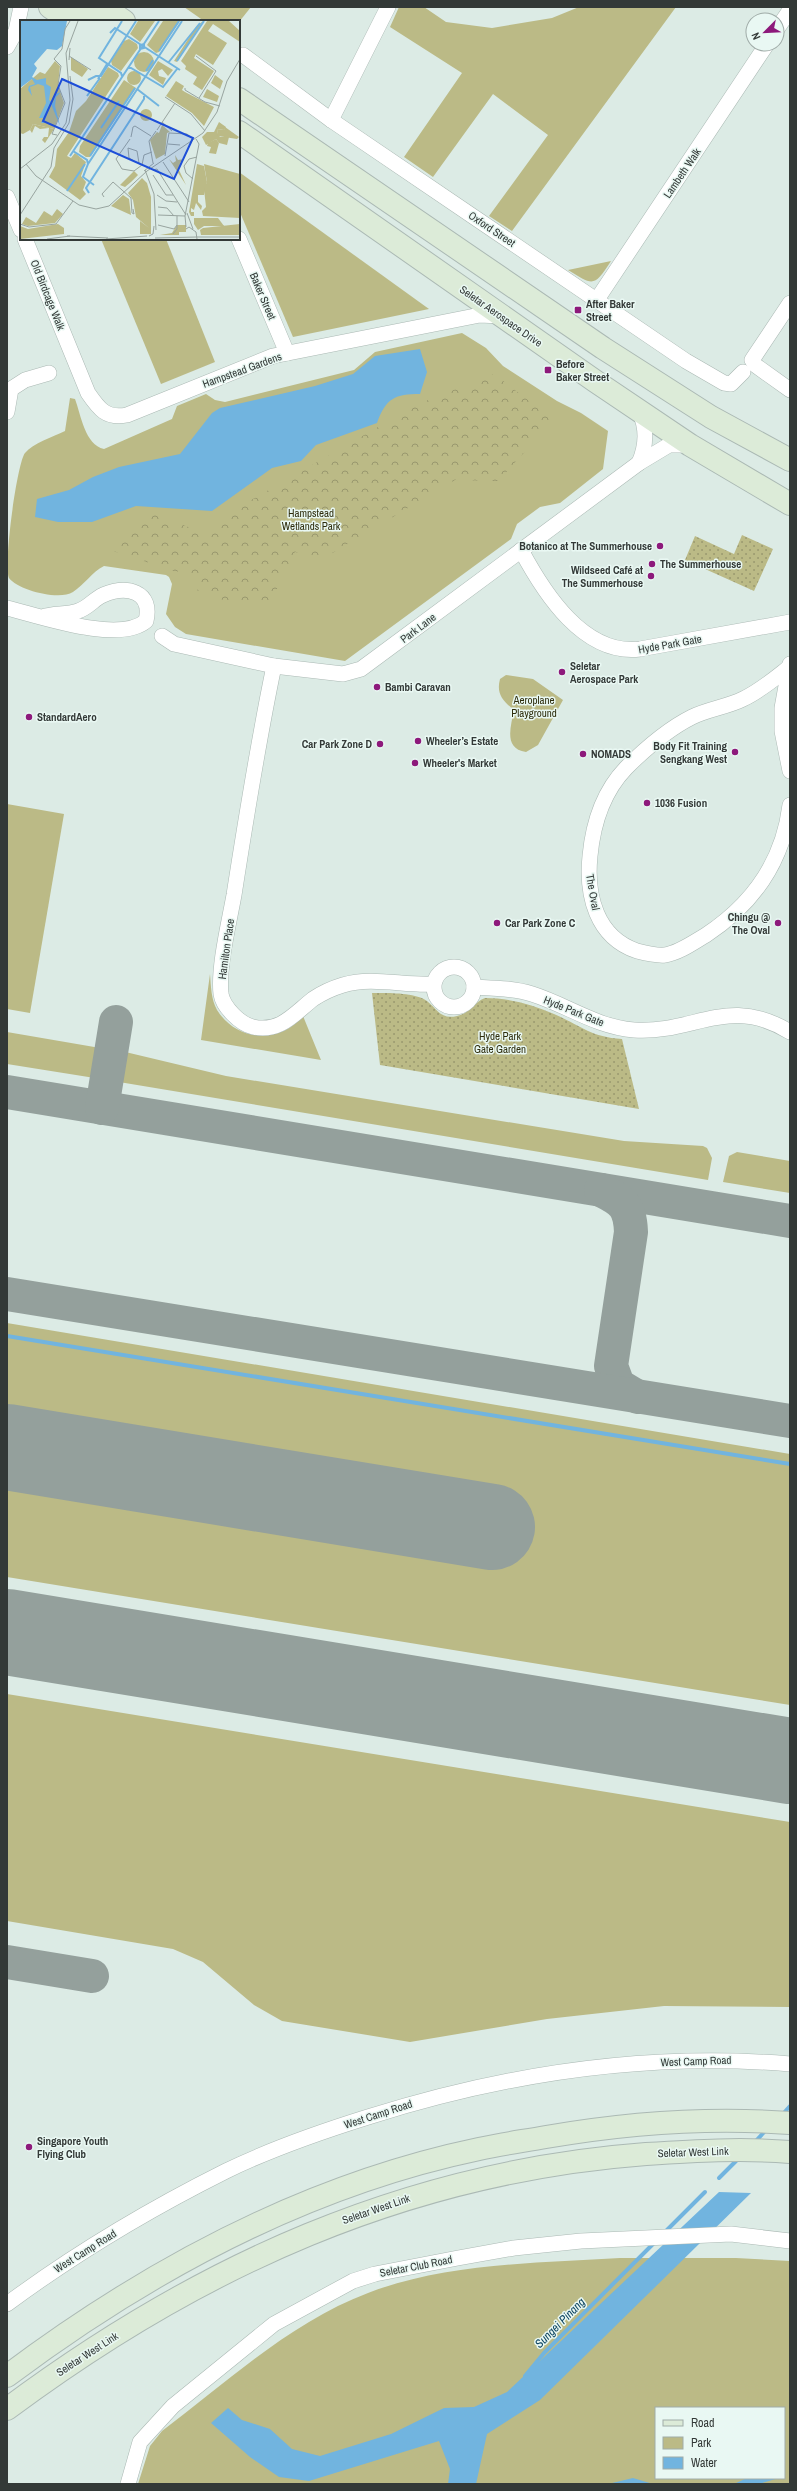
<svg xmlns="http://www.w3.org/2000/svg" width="797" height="2491" viewBox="0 0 797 2491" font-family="'Archivo Narrow',sans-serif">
	<defs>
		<pattern id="forest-crowns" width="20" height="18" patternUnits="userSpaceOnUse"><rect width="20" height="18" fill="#bbba86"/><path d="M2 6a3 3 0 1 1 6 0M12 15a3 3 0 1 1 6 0" fill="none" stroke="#99986e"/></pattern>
		<pattern id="garden-dots" width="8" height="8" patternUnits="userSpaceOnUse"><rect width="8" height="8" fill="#bbba86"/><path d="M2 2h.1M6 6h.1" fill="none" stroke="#99986e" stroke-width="1.8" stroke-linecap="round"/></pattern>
	</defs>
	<rect width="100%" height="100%" fill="#dcebe5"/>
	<g fill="#bbba86" fill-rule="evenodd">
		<polygon points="184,7 251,7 239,22 204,21"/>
		<polygon points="399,7 424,7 446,22 492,28 552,18 579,7 676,7 512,231 489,216 548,135 493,94 433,177 404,157 462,73 390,27"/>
		<polygon points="239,172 429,309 293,337 239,210"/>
		<polygon points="101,239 166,239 215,362 161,384"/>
		<path d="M611 261C594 287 594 286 568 270Z"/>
		<path d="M462 333 486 348 503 366 557 401 581 413 608 431 603 469 560 503 540 507 517 524 511 539 345 661 186 634 175 627 166 614 172 584 169 577 166 575 104 566C92 572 84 585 73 592 59 601 18 590 9 578 3 566 17 463 25 453 33 443 53 437 65 431L70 398 75 399C81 415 85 445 104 449L172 419 177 406 206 394 215 400 225 402 354 370 375 352Z"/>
		<path d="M506 675 533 679 563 700 538 745 526 752C503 749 511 726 514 710 503 701 496 694 500 679Z"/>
		<polygon points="7,804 64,814 30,1013 7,1009"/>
		<path d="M210 974C211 986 211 999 217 1010 237 1042 280 1044 303 1016L321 1060 201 1040Z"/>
		<polygon points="7,1032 106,1049 101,1079 7,1064"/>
		<polygon points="117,1050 226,1076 624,1141 703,1146 707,1148 712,1158 708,1180 113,1081"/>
		<polygon points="737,1152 790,1161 790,1193 723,1182 729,1156"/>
		<polygon points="7,1323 790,1454 790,1705 7,1577"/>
		<polygon points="7,1694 790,1822 790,2007 664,2006 547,2019 410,2042 282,2021 254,2005 203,1962 173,1949 7,1921"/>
		<path d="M620 2258H736L790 2261V2484H138L150 2446 162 2431C227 2382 291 2322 368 2293 445 2263 538 2263 620 2258ZM656 2408H784V2478H656Z"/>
	</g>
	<polygon fill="url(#forest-crowns)" points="494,374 554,420 498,481 455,480 324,558 295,552 271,601 236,604 197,592 202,575 174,571 110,550 149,511 205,534 220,518 418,404"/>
	<g fill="url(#garden-dots)">
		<polygon points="742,535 773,549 754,591 685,560 695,536 734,554"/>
		<path d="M372 993C386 993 415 992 427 1001 437 1009 441 1020 457 1016 469 1014 474 1002 485 998 508 998 532 1004 554 1014 580 1025 590 1037 622 1039L639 1109 380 1065Z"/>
	</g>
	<g fill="#71b4df">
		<path d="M420 349 427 372 420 394C395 394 386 398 377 423L316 445 301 461 272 468 212 511 136 506 92 522H58L35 517 37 499 69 490 93 477 119 467 180 454 212 413 220 408 315 386 353 374 375 356Z"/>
		<polygon points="719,2192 751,2193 540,2400 487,2434 476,2484 448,2484 450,2469 439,2441 309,2481 279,2477 250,2457 211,2423 228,2408 242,2420 270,2429 292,2449 320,2456 391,2434 444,2408 474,2407 507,2392"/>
		<polygon points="633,2478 653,2484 608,2484"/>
		<polygon points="747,2478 779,2478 759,2484 734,2484"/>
	</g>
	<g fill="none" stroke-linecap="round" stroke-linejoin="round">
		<g stroke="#71b4df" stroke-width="4">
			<polyline points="7,1336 790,1464"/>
			<polyline points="782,2115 790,2106"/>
			<polyline points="754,2143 767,2129"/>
			<polyline points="719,2178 739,2158"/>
			<polyline points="664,2233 705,2192"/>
			<polyline points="525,2376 544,2353 655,2242"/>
		</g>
		<g stroke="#94a09c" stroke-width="34">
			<polyline points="7,1092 790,1221"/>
			<polyline points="102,1108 116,1022"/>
			<path d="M601 1190C623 1201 630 1206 631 1232L611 1366 618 1385 638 1397"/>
			<polyline points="7,1294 790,1421"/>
			<polyline points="7,1962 92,1976"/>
		</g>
		<g stroke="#94a09c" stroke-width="86">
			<polyline points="7,1447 492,1527"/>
			<polyline points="7,1632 790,1761"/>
		</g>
		<g stroke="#abb9b4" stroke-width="16">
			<g id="street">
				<polyline points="777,29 790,10"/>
				<polyline points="7,47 16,31 21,7"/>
				<polyline points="243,55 331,120 686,361 724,383 731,384 743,372"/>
				<polyline points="331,120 388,7"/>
				<polyline points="7,197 21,230"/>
				<path d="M25 239 88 393C99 409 106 419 127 415L273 356 480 315 500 316"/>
				<polyline points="239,239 287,353"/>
				<polyline points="596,301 767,44"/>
				<polyline points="790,303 752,360 755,365 790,390"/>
				<polyline points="7,412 11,389 25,380 49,373"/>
				<path d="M639 463C647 444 647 428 639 410"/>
				<path d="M521 550C544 593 584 656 640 649L790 622"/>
				<path d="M7 608C40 616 119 644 146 621 153 591 127 585 103 595 94 599 88 608 78 611 67 615 54 613 42 617"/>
				<polyline points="162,636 174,644 274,666 343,674 361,669 639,463 669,445 689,445"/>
				<polyline points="790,664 782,708 782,731 790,771"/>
				<path d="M274 666C258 742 246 818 234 895 229 923 218 967 221 994 223 1007 240 1024 253 1027 280 1033 294 1014 313 999 322 993 333 988 343 985 372 976 404 986 433 984"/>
				<path d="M788 668C774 679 760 691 743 699 727 707 708 709 692 717 668 729 645 749 626 768 603 792 593 824 590 856 586 895 596 937 637 951 645 953 657 956 665 955 679 953 694 942 706 935 753 904 783 862 790 805"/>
				<circle cx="454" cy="987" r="20"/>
				<path d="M474 987C493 988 513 988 532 994 567 1005 596 1027 634 1030 695 1034 728 994 790 1032"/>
				<path d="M7 2304C76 2253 150 2209 226 2171 271 2149 320 2132 368 2117 504 2074 647 2052 790 2064"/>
				<polyline points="128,2484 140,2442 173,2406 274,2324 353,2281 375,2274 458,2258 514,2248 581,2241 731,2234 790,2241"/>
			</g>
		</g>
		<g stroke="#abb9b4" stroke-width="24">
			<g id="secondary">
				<polyline points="50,7 71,21"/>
				<polyline points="78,7 93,21"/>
				<polyline points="104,7 124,21"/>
				<polyline points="239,99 603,348 711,417 790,460"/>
				<polyline points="239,132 595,381 690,445 790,504"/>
				<path d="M7 2376C147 2271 307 2185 479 2149 501 2144 524 2141 546 2137 627 2123 708 2117 790 2123"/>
				<path d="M7 2409C199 2266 406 2172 646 2154 694 2151 742 2148 790 2152"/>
			</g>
		</g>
		<use href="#street" stroke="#fff" stroke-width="15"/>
		<use href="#secondary" stroke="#dcebd8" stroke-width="22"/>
	</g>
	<g fill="#8d197b" stroke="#e9f8f3" stroke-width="1.5">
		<rect x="574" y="306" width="8" height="8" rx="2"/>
		<rect x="544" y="366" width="8" height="8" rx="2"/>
		<circle cx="660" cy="546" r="4"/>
		<circle cx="652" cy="564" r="4"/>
		<circle cx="651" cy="576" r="4"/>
		<circle cx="562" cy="672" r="4"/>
		<circle cx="377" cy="687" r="4"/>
		<circle cx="29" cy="717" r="4"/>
		<circle cx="418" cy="741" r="4"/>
		<circle cx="380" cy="744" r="4"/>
		<circle cx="735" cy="752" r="4"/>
		<circle cx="583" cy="754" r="4"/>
		<circle cx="415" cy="763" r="4"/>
		<circle cx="647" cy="803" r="4"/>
		<circle cx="497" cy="923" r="4"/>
		<circle cx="778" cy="923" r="4"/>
		<circle cx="29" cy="2147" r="4"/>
	</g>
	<g text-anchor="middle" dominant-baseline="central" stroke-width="3" stroke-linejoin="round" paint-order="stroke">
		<g font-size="11" fill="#333937" stroke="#e9f8f3">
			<text transform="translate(682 173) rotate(-56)">Lambeth Walk</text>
			<text transform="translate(492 229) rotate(34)">Oxford Street</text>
			<text transform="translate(48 295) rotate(68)">Old Birdcage Walk</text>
			<text transform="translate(263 296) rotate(67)">Baker Street</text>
			<text transform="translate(501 316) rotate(35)">Seletar Aerospace Drive</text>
			<text transform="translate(242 370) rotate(-20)">Hampstead Gardens</text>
			<text transform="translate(418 628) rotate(-37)">Park Lane</text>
			<text transform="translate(670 644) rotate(-10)">Hyde Park Gate</text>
			<text transform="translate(593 892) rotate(80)">The Oval</text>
			<text transform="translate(226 949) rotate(-82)">Hamilton Place</text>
			<text transform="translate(574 1011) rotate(22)">Hyde Park Gate</text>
			<text transform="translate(696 2061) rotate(-2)">West Camp Road</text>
			<text transform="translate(378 2114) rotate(-18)">West Camp Road</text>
			<text transform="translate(693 2152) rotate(-2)">Seletar West Link</text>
			<text transform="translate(376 2209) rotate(-19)">Seletar West Link</text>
			<text transform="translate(85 2251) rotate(-32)">West Camp Road</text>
			<text transform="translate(416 2266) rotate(-11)">Seletar Club Road</text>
			<text transform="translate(87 2354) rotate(-33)">Seletar West Link</text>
		</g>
		<g font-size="11" font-weight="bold" fill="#333937" stroke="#e9f8f3" text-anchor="start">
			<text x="586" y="304">After Baker<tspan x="586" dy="13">Street</tspan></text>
			<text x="556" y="364">Before<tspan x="556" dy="13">Baker Street</tspan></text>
			<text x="652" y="546" text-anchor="end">Botanico at The Summerhouse</text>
			<text x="660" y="564">The Summerhouse</text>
			<text x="643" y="570" text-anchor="end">Wildseed Café at<tspan x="643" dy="13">The Summerhouse</tspan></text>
			<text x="570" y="666">Seletar<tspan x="570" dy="13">Aerospace Park</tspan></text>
			<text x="385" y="687">Bambi Caravan</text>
			<text x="37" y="717">StandardAero</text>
			<text x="426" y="741">Wheeler’s Estate</text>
			<text x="372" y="744" text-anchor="end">Car Park Zone D</text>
			<text x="727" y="746" text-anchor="end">Body Fit Training<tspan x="727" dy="13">Sengkang West</tspan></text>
			<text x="591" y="754">NOMADS</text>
			<text x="423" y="763">Wheeler's Market</text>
			<text x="655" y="803">1036 Fusion</text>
			<text x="770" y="917" text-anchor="end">Chingu @<tspan x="770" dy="13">The Oval</tspan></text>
			<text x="505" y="923">Car Park Zone C</text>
			<text x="37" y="2141">Singapore Youth<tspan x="37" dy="13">Flying Club</tspan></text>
		</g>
		<g font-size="11" fill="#2e2d0d" stroke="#e9f8f3">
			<text x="311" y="513">Hampstead<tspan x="311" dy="13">Wetlands Park</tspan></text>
			<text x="534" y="700">Aeroplane<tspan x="534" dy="13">Playground</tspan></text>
			<text x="500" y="1036">Hyde Park<tspan x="500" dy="13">Gate Garden</tspan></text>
		</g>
		<g font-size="12" font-style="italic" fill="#0b4360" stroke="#e9f8f3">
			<text transform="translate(560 2323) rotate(-45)">Sungei Pinang</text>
		</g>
	</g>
	<g transform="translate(20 20)">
		<rect width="220" height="220" fill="#dcebe5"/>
		<path d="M118 1H135L120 22 110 14ZM143 1H160L139 32 136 33 127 25ZM183 1 157 42 154 41 176 7ZM187 1H209L220 11V22L193 4 188 11 207 23 193 45 176 34 174 38 194 51 182 70 173 64 177 57 165 49 166 46 161 41ZM109 19 117 24 118 28 101 51 92 45 91 41 104 21ZM114 42a10 10 0 1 1 20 0a10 10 0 1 1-20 0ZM51 37 68 49 62 57 51 50ZM35 41 40 46 38 65 44 83 34 109 13 104 10 110 3 114 0 113V69L20 52 25 54ZM138 41 153 50 148 56 142 49 138 51 139 56 146 58 143 65 129 55ZM88 47 98 53 99 56 47 136 51 138 55 133 66 142 61 156 66 162 63 170 66 174 60 180 29 157 35 146 37 129 49 112 56 91 66 81ZM107 58a7 7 0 1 1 14 0a7 7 0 1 1-14 0ZM195 55 203 61 200 69 191 63ZM104 60 116 68 70 137H66L59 132 60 126ZM156 61 164 66 162 70 165 72 194 87 184 106 172 93 146 76ZM187 69 199 76 197 82 183 77ZM120 95a6 6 0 1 1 12 0a6 6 0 1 1-12 0ZM199 102 206 107 204 110 197 109 198 114 200 117H209L207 125 199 123 196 119 186 125 182 117 187 112H194ZM142 105 150 112 147 113 145 134 136 139 130 120 137 112 139 113ZM155 135 158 140 164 139 160 143 159 150 166 165 149 139 153 143 156 141ZM177 144 184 146 187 162 184 175H178V182L182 186 181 190 176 183 174 190 171 188V192H174V196H171L169 192ZM114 151 118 155 111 162 105 167 100 165ZM122 158 127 163 131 177V214H120V201L129 208 116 197 113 180 108 173ZM103 175 109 179 111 195 91 186ZM37 189 43 194 35 203 8 206 2 204 6 197 16 203 24 191 32 196ZM38 204 44 208V214L0 219V206L8 209ZM157 205H166V212H159V215H140L152 213Z" fill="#bbba86"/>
		<path d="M13 104 34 109 25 123 22 120 24 117H28L29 108 20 109 15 106 12 113 10 110ZM205 107 219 117 217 119 198 116 197 109 204 110ZM141 111 142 135 138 137 135 118ZM196 119 199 123 196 134 189 133 191 127 187 126 188 123ZM184 144 220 154V198L183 196 182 191 186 187 184 169 187 162ZM174 198H198L204 206H184L178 210 174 204ZM220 204V215H181L180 210 183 208Z" fill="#bbba86"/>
		<path d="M0 1H47L42 26 37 30 27 29 14 44 17 48 12 57 17 60 26 58V64L31 67 29 80 33 83 36 74 41 72 36 77 35 86 40 106 31 84 24 103H21L24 98H19L26 83 24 66 18 64 10 67 12 76 8 70 9 66 15 64 12 59 0 68Z" fill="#71b4df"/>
		<path fill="none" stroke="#71b4df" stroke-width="2" d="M90 13 95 8 160 50M124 24V28L120 29V25ZM139 31 159 1M157 41 184 1M148 43 180 3M108 48H111L143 67 157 49M126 51 133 40M102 56 101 53 79 38 102 1M78 59 87 44M68 60 76 56H81L116 1M117 69 139 86M67 76 80 58M81 108 99 81M53 131 67 140 68 144M50 136 139 1M70 136 115 68M74 165 63 157 68 144 162 1M47 171 65 144M69 173 66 168 124 79V76"/>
		<path fill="none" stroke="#98a49f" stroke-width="1" d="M49 36 71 50M176 36 196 51 179 78M49 40 50 28M165 68V70L185 82 200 86M145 77 171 94 185 111M142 102 152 111M137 110 155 83M37 115 32 114 45 83 38 65 41 46 34 39 42 29 45 9 50 1M111 117 113 107 115 106 131 116M110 119 96 139 102 149 114 151 122 145 124 135 132 132M148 124 160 125M145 136 149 113 167 114 173 119M143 142 169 182M119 143 117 131 108 128 109 138 121 145M133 143 129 121 136 111M6 144 16 156 59 185 76 189 89 186 127 151 183 113 197 92 207 61 220 39M0 149 32 124 46 103 50 80 46 33 58 1M125 150 134 174 136 210M133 150 137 149 166 195M124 151 134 143M133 155 146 175H153M173 159 166 153 164 146 169 139 177 137M137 175 146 181 157 182M84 177 82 174 93 162 111 178 112 193 114 194 113 189M138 187 147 188 154 196M167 193 173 209M0 195 31 147 34 128 49 103 53 79 50 56M138 195 165 196M0 204 9 207 36 204 53 181M138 205 154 209 157 205M166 207 165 196 179 124 176 119M166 209 169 207 176 212 177 219M153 214 157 209V196M47 216 88 218M129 216 133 214 134 206M177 217H220M135 218 177 217M27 219 50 216M86 219 127 216"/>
		<path fill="#1d4ed8" fill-opacity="0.15" stroke="#1d4ed8" stroke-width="2" d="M42 59 173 118 154 159 23 101Z"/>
		<rect width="220" height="220" fill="none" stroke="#333937" stroke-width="2"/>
	</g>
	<rect width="797" height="2491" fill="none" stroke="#333937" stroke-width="16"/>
	<rect x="655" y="2407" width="130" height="72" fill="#e9f8f3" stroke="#a0aca8"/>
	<rect x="663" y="2420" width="20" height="6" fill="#dcebd8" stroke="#a0aca8"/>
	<text x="691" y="2427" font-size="12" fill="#333937">Road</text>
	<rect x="663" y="2437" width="20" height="12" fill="#bbba86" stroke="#a0aca8"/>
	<text x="691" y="2447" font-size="12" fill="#333937">Park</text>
	<rect x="663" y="2457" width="20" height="12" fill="#71b4df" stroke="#a0aca8"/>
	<text x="691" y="2467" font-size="12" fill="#333937">Water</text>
	<g transform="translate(765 32) rotate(246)"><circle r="19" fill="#e9f8f3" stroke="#a0aca8"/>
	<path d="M0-3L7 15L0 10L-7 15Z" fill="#8d197b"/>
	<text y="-6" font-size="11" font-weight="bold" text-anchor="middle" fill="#333937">N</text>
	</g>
</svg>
